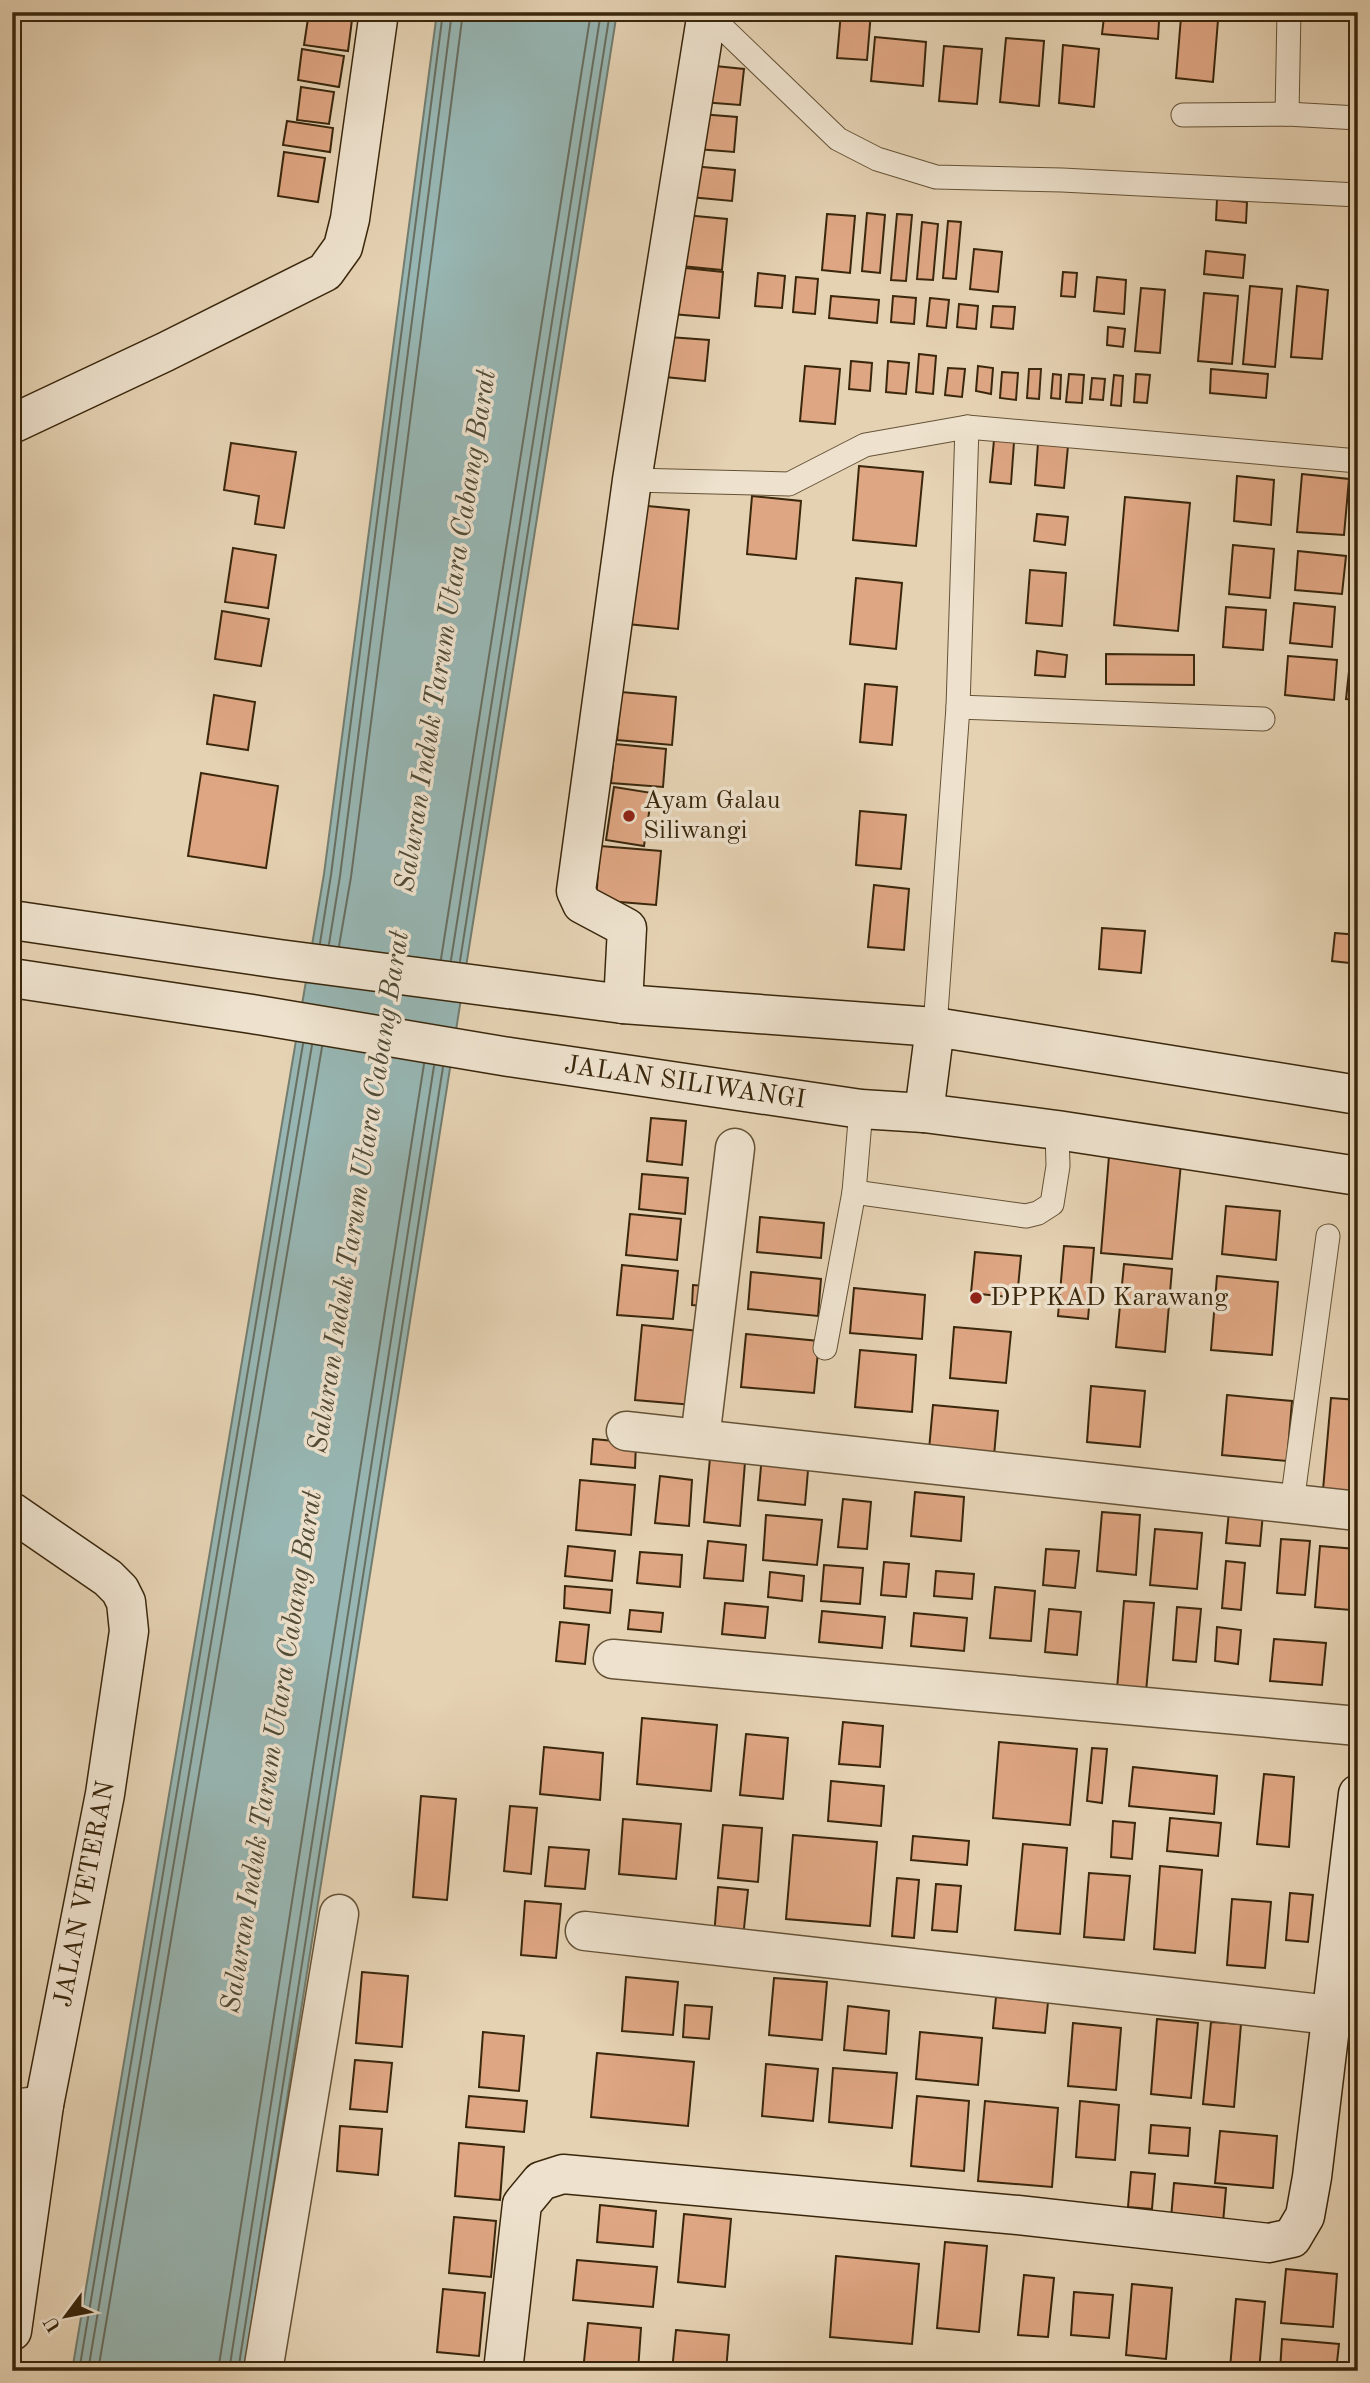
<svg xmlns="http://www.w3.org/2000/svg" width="1370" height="2383" viewBox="0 0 1370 2383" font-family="'Old Standard TT',serif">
	<rect width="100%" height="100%" fill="#e5d2b3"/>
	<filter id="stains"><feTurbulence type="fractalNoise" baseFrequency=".00286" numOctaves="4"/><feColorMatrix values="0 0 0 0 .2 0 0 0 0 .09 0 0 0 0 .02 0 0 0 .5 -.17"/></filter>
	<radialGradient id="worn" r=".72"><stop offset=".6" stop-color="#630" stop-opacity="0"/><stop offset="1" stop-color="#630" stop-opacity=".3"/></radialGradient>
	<polygon fill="#97b6b3" stroke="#727d70" stroke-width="2" points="437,12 617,12 244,2371 72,2371 324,874"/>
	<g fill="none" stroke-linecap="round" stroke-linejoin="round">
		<g stroke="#686e60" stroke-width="2">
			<polyline points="320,943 331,875 443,12"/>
			<polyline points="329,944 340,876 452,12"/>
			<polyline points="339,946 351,877 463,12"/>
			<polyline points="441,959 591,12"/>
			<polyline points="451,960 601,12"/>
			<polyline points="460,961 610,12"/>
			<polyline points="79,2371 303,1044"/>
			<polyline points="88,2371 312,1045"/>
			<polyline points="98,2371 322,1047"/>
			<polyline points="218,2371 424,1064"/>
			<polyline points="229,2371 434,1066"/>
			<polyline points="238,2371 443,1067"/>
		</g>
	</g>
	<g fill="#dfa683" stroke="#3a270c" stroke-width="2">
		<polygon points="309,12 353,12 348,51 304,45"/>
		<polygon points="841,12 871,12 867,60 837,58"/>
		<polygon points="1104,17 1159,21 1158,39 1102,34"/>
		<polygon points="1181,17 1218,20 1213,82 1176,78"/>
		<polygon points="875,37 926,42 923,86 871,81"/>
		<polygon points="1006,38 1044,41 1039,106 1000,102"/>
		<polygon points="1063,45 1099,49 1094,107 1059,103"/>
		<polygon points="944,46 982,49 977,104 939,101"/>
		<polygon points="302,49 344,56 339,87 298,80"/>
		<polygon points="705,65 744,69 740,105 702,102"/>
		<polygon points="301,87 334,92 329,124 297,120"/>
		<polygon points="700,114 737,117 734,152 697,149"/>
		<polygon points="287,121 333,128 330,152 283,145"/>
		<polygon points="284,152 325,158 318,202 278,196"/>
		<polygon points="692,166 735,170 732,201 690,197"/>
		<polygon points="1217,199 1247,202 1246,223 1216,220"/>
		<polygon points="867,213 885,215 880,273 862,271"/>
		<polygon points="827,214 855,216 850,273 822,270"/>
		<polygon points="897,214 912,215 906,281 891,280"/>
		<polygon points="685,215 727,219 722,270 681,266"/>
		<polygon points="948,221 961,222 956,279 943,278"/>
		<polygon points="922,222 938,224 933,280 917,279"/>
		<polygon points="974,249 1002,252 998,292 970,289"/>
		<polygon points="1206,251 1245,255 1243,278 1204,274"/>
		<polygon points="676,267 723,272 719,318 672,314"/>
		<polygon points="1063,272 1077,273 1075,297 1061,296"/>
		<polygon points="758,273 785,276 782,308 755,306"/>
		<polygon points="796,277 818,279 815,314 793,312"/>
		<polygon points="1097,277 1126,280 1124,314 1094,311"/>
		<polygon points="1250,286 1282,289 1275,367 1243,364"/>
		<polygon points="1297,286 1328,290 1322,359 1291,357"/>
		<polygon points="1141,288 1165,290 1160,353 1135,351"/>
		<polygon points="1204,293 1238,296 1232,364 1198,361"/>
		<polygon points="831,296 879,300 877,323 829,318"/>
		<polygon points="893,296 916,298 914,324 891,322"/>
		<polygon points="930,298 949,300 946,328 927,326"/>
		<polygon points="959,304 978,306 976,329 957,327"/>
		<polygon points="993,306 1015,307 1013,329 991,327"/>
		<polygon points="1108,327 1125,329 1123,347 1107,345"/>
		<polygon points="669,337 709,340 705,381 665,377"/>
		<polygon points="919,354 936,356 933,394 916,392"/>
		<polygon points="851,361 872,363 870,391 849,389"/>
		<polygon points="888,361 909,363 906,394 886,392"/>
		<polygon points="805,366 840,369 835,424 800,421"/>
		<polygon points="978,366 993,368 991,394 976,391"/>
		<polygon points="948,368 965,369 962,397 945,395"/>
		<polygon points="1029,369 1041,369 1039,399 1027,398"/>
		<polygon points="1211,369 1268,374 1266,398 1210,393"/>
		<polygon points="1002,372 1018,373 1016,400 1000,398"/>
		<polygon points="1053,374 1061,375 1060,399 1051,398"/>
		<polygon points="1069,374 1084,375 1082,403 1066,402"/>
		<polygon points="1136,374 1150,375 1147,403 1134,402"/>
		<polygon points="1114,375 1123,376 1121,406 1111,405"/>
		<polygon points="1092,378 1105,379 1103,400 1090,399"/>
		<polygon points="994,440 1014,442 1011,484 990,482"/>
		<polygon points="231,443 296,452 284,528 255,524 259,496 224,490"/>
		<polygon points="1038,443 1068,446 1064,488 1035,485"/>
		<polygon points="859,466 923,472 916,546 853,540"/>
		<polygon points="1302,474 1349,479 1344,535 1297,532"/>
		<polygon points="1237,476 1274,480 1271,525 1234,521"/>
		<polygon points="752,496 801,501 796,559 747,554"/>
		<polygon points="1125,497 1190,503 1178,631 1114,625"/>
		<polygon points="637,505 689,510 678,629 627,624"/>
		<polygon points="1037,514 1068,517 1065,545 1034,541"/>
		<polygon points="1233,545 1274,549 1270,598 1229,594"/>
		<polygon points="233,548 276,555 268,608 225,602"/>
		<polygon points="1298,551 1346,556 1342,594 1295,590"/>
		<polygon points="1030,570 1066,573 1062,626 1026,623"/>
		<polygon points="856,578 902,583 896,649 850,644"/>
		<polygon points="1294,603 1335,607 1332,647 1290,643"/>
		<polygon points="1226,607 1266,610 1263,650 1223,647"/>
		<polygon points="222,611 269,619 261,666 215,659"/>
		<polygon points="1037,651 1067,655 1065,677 1035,675"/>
		<polygon points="1106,654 1194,655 1194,685 1106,684"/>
		<polygon points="1288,656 1337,660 1334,700 1285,695"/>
		<polygon points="1350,662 1358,663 1358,700 1346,699"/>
		<polygon points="865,684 897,687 892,745 860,742"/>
		<polygon points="621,692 676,697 672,745 617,740"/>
		<polygon points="214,695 255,702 248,750 207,744"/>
		<polygon points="615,744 666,749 663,787 611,783"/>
		<polygon points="201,773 278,786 266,868 188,856"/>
		<polygon points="614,787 652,793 644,846 606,840"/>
		<polygon points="860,811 906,815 901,869 856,865"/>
		<polygon points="600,846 661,851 656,905 596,900"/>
		<polygon points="874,885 909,889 904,950 868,947"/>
		<polygon points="1102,928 1145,931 1141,973 1099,969"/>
		<polygon points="1335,933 1358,935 1358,964 1332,961"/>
		<polygon points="651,1118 686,1121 682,1165 647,1161"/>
		<polygon points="1109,1156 1181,1163 1172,1259 1101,1253"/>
		<polygon points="642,1174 688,1178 685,1214 639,1209"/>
		<polygon points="1226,1206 1280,1211 1276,1260 1222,1254"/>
		<polygon points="630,1214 681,1219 677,1260 626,1255"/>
		<polygon points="760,1217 824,1223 821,1258 757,1252"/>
		<polygon points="1064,1246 1094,1248 1088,1319 1058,1316"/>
		<polygon points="975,1252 1021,1256 1017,1298 971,1293"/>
		<polygon points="1124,1264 1172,1269 1165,1352 1116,1347"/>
		<polygon points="622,1265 678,1271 673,1319 617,1315"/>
		<polygon points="751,1272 821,1279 818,1316 748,1309"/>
		<polygon points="1217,1276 1278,1282 1272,1355 1211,1350"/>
		<polygon points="693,1285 716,1287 715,1307 692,1305"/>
		<polygon points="854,1288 925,1295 922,1339 850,1333"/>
		<polygon points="642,1325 699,1331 693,1405 635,1400"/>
		<polygon points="954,1327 1011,1332 1006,1383 950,1378"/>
		<polygon points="746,1334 819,1341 814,1393 741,1387"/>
		<polygon points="860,1350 916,1355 912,1412 855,1407"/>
		<polygon points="1091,1386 1145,1391 1140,1447 1087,1442"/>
		<polygon points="1227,1395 1292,1401 1287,1461 1222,1455"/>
		<polygon points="1331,1398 1358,1400 1358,1456 1355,1493 1323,1490"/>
		<polygon points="933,1405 998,1411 993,1467 928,1461"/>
		<polygon points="593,1439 636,1443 635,1468 591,1464"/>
		<polygon points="762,1455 809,1459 805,1505 758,1500"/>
		<polygon points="710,1458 745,1462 740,1526 704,1522"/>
		<polygon points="660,1476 692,1480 689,1526 655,1523"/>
		<polygon points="580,1480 635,1485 631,1535 576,1530"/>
		<polygon points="915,1492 964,1497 961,1541 911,1536"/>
		<polygon points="843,1499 871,1502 867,1549 838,1547"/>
		<polygon points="1229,1511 1263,1513 1260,1546 1226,1543"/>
		<polygon points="1102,1512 1140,1515 1136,1575 1097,1571"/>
		<polygon points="766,1515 822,1520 817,1565 763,1560"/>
		<polygon points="1155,1529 1202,1533 1197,1589 1150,1585"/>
		<polygon points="1281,1539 1310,1541 1305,1595 1277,1593"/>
		<polygon points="708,1541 746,1545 743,1581 704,1578"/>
		<polygon points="568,1546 615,1551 612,1581 565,1576"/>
		<polygon points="1320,1546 1356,1549 1351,1610 1315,1607"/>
		<polygon points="1046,1549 1079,1551 1075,1588 1043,1585"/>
		<polygon points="640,1552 682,1555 680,1587 637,1583"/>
		<polygon points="1226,1561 1245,1563 1241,1610 1222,1608"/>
		<polygon points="884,1562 909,1564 906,1597 881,1595"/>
		<polygon points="824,1565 863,1568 860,1604 821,1601"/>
		<polygon points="936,1571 974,1574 972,1599 934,1596"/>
		<polygon points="770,1572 804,1576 802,1601 768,1597"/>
		<polygon points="565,1586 612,1590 610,1613 564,1608"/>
		<polygon points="995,1587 1035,1591 1031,1641 990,1638"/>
		<polygon points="1124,1601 1154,1603 1146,1692 1117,1689"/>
		<polygon points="725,1603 768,1607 765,1638 722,1634"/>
		<polygon points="1177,1607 1201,1609 1196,1662 1173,1660"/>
		<polygon points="1049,1609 1081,1612 1077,1655 1045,1652"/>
		<polygon points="630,1610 663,1613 661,1632 628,1629"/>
		<polygon points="822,1611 885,1617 882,1648 819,1642"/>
		<polygon points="914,1613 967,1618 964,1651 911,1646"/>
		<polygon points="560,1622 589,1625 585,1664 556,1661"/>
		<polygon points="1217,1627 1241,1630 1238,1664 1215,1661"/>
		<polygon points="1274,1639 1326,1643 1322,1685 1270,1681"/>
		<polygon points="642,1718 717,1725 711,1791 637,1784"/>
		<polygon points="843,1722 883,1726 880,1767 839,1764"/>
		<polygon points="746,1734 788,1738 783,1799 740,1795"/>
		<polygon points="999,1742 1077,1749 1070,1825 993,1818"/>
		<polygon points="544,1747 603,1753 600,1800 540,1794"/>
		<polygon points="1092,1748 1107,1749 1102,1803 1087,1801"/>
		<polygon points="1133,1767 1217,1776 1214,1814 1129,1806"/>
		<polygon points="1264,1774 1294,1777 1289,1847 1257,1844"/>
		<polygon points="831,1781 884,1786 881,1826 828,1821"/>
		<polygon points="421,1796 456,1799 447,1900 413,1897"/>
		<polygon points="510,1806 537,1808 531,1874 504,1871"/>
		<polygon points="1170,1818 1221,1823 1218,1856 1167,1851"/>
		<polygon points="623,1819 681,1824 676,1879 619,1874"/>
		<polygon points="1113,1821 1135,1823 1132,1859 1111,1857"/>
		<polygon points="723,1825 762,1828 758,1882 718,1878"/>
		<polygon points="793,1835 877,1842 870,1926 786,1919"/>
		<polygon points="913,1836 969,1841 967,1865 911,1860"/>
		<polygon points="1023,1844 1067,1848 1060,1934 1015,1930"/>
		<polygon points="549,1847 589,1850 585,1889 545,1886"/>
		<polygon points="1160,1866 1202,1870 1195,1953 1154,1949"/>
		<polygon points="1089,1873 1130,1876 1124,1940 1084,1937"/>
		<polygon points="897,1878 919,1880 914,1938 892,1936"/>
		<polygon points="936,1884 961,1886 957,1932 932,1930"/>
		<polygon points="718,1887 748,1890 743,1938 714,1936"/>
		<polygon points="1290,1893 1313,1895 1308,1942 1286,1940"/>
		<polygon points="1232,1899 1271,1902 1265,1968 1227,1965"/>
		<polygon points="525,1901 561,1904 556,1958 521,1955"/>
		<polygon points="362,1972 408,1976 402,2047 356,2043"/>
		<polygon points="626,1977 678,1982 673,2035 622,2031"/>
		<polygon points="774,1978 827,1982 822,2040 769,2035"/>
		<polygon points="996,1997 1048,2002 1045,2033 993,2028"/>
		<polygon points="685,2005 712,2007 709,2039 683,2037"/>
		<polygon points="848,2006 889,2011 886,2054 844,2050"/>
		<polygon points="1157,2019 1198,2023 1191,2098 1151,2094"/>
		<polygon points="1211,2022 1241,2024 1234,2107 1203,2104"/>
		<polygon points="1073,2023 1121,2028 1116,2090 1068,2086"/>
		<polygon points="483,2032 524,2036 519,2091 479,2087"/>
		<polygon points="920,2032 982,2038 978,2085 916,2079"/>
		<polygon points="597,2053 694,2062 688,2126 591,2117"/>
		<polygon points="355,2060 392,2063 387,2112 350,2109"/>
		<polygon points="766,2064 818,2069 813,2121 762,2116"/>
		<polygon points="833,2068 897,2073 892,2128 829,2122"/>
		<polygon points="469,2096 527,2101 524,2132 466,2127"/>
		<polygon points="917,2096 969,2101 964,2171 911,2166"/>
		<polygon points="985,2101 1058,2108 1052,2187 978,2181"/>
		<polygon points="1080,2101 1119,2105 1115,2160 1076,2157"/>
		<polygon points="1151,2125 1190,2128 1188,2156 1149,2153"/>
		<polygon points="340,2126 382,2129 378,2175 337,2171"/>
		<polygon points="1220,2131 1277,2136 1273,2188 1215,2183"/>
		<polygon points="459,2143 504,2147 500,2200 455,2196"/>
		<polygon points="1131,2172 1155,2174 1152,2209 1128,2207"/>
		<polygon points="1174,2183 1226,2188 1223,2223 1171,2218"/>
		<polygon points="600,2205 656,2211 653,2247 597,2242"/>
		<polygon points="684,2214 731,2219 725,2287 678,2282"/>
		<polygon points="454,2217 496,2221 491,2277 449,2273"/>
		<polygon points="945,2242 987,2246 979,2332 937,2328"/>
		<polygon points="1353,2255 1358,2256 1358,2284 1350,2283"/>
		<polygon points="836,2256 919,2264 912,2344 830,2337"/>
		<polygon points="577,2260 657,2267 653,2307 573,2300"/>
		<polygon points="1286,2269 1337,2274 1333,2327 1281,2323"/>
		<polygon points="1024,2275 1054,2278 1048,2337 1018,2335"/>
		<polygon points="1132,2284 1172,2288 1166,2359 1126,2355"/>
		<polygon points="443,2289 485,2293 479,2356 437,2352"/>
		<polygon points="1074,2292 1113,2295 1109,2338 1071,2335"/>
		<polygon points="1236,2299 1265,2302 1259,2371 1230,2368"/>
		<polygon points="1356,2315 1358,2315 1358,2365 1351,2364"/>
		<polygon points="588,2323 641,2328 638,2371 583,2371"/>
		<polygon points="676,2330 729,2335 726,2371 672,2371"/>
		<polygon points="1282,2339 1339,2344 1336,2371 1280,2371"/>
	</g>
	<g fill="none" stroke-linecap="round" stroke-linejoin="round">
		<g stroke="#655236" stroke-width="25">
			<g id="lane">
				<polyline points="707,13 838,139 877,159 936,177 1062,180 1358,195"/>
				<polyline points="1287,114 1289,12"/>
				<polyline points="1183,115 1287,114 1358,118"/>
				<polyline points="632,480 789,484 865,445 967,427 1358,461"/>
				<polyline points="958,707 1263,719"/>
				<polyline points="935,1027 958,707 967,427"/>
				<polyline points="854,1192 1026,1216 1038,1213 1052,1204 1058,1166 1057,1130"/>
				<polyline points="825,1348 854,1192 861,1109"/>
				<polyline points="1292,1503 1328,1236"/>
			</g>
		</g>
		<g stroke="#655236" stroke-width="41">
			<g id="street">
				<polyline points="626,1431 1358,1511"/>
				<polyline points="700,1439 735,1148"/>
				<polyline points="613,1659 1358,1726"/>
				<polyline points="585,1931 1330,2015"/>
				<polyline points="12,2109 44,2105"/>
				<polyline points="263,2371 339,1914"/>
			</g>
		</g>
		<g stroke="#3a270c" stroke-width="41">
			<g id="secondary">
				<polyline points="12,424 165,352 325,272 343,247 350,219 379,12"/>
				<polyline points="12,920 279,959 623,1004 935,1027 1358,1095"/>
				<path id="s1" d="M12 978 252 1014 509 1057 861 1109 924 1113 1057 1130 1358 1176"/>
				<polyline points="623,1004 627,928 582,904 576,891 632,480 707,12"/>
				<polyline points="924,1113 935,1027"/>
				<polyline points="12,1512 108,1578 120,1590 126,1602 129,1631 105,1794 44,2105 12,2331"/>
				<polyline points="503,2371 522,2204 541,2181 563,2174 1018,2215 1269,2243 1292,2238 1305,2216 1312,2177 1358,1794"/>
			</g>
		</g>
		<use href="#lane" stroke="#eee2ce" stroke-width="23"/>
		<use href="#street" stroke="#eee2ce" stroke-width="38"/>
		<use href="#secondary" stroke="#eee2ce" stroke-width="38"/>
	</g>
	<g fill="#8f2418" stroke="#eee2ce" stroke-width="2.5">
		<circle cx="629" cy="816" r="7"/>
		<circle cx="976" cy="1298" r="7"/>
	</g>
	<g text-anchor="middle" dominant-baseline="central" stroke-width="7" stroke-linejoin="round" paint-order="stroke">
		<g font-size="26" fill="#3a270c" stroke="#eee2ce" text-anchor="start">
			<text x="643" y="801">Ayam Galau<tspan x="643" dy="30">Siliwangi</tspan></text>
			<text x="990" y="1298">DPPKAD Karawang</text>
		</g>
		<g font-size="26" fill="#3a270c" stroke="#eee2ce">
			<text stroke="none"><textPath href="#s1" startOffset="681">JALAN SILIWANGI</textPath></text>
			<text transform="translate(85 1894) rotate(-79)">JALAN VETERAN</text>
		</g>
		<g font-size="28" font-style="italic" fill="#514b36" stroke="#eee2ce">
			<text transform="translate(447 631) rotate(-81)">Saluran Induk Tarum Utara Cabang Barat</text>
			<text transform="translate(360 1192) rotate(-81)">Saluran Induk Tarum Utara Cabang Barat</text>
			<text transform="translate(273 1752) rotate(-81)">Saluran Induk Tarum Utara Cabang Barat</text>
		</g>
	</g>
	<rect width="1370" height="2383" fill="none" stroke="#e5d2b3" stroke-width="42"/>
	<rect x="14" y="14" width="1342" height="2355" fill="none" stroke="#3a270c" stroke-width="3.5"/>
	<rect x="21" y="21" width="1328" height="2341" fill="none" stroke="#3a270c" stroke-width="2"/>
	<g transform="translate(66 2316) rotate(238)" stroke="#eee2ce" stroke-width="5" paint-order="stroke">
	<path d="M0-5L12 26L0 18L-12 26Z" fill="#3a270c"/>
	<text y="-10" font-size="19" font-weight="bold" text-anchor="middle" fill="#3a270c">U</text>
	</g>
	<rect width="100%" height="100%" filter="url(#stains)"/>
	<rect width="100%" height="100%" fill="url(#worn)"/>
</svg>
